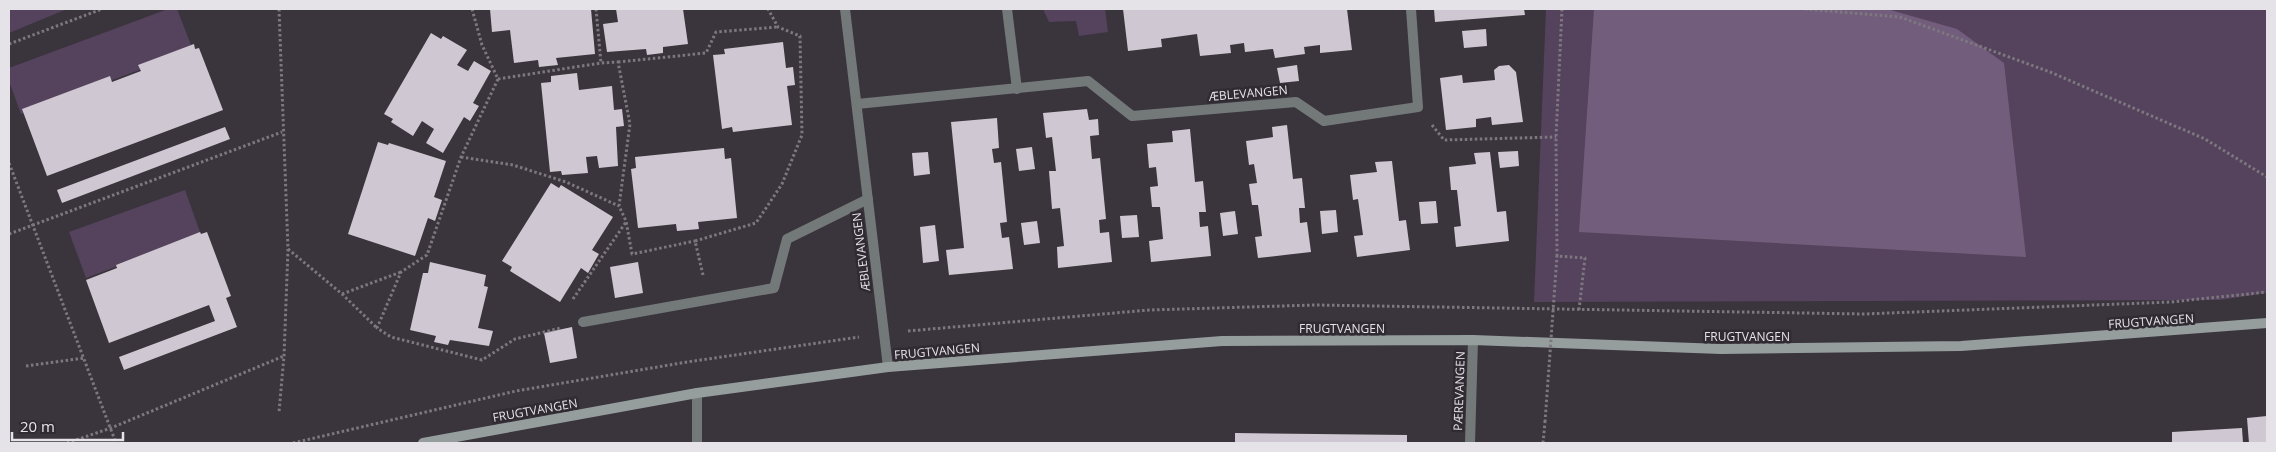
<svg xmlns="http://www.w3.org/2000/svg" width="2276" height="452" viewBox="0 0 2276 452" font-family="'Open Sans',sans-serif">
	<rect width="100%" height="100%" fill="#3a343c"/>
	<g fill="#55425d">
		<polygon points="9,9 67,9 9,33"/>
		<polygon points="168,9 177,9 193,50 21,114 9,81 9,68"/>
		<polygon points="1043,9 1105,9 1108,32 1079,36 1076,21 1049,22"/>
		<polygon points="1546,9 2267,9 2267,293 2220,300 1534,302"/>
		<polygon points="185,190 201,235 86,278 69,232"/>
	</g>
	<polygon fill="#735d7c" points="1594,9 1887,9 1957,29 2004,63 2026,257 1579,232"/>
	<g fill="#cfc8d2">
		<polygon points="490,9 591,9 595,54 556,58 558,65 539,67 538,60 514,63 510,30 492,32"/>
		<polygon points="616,9 683,9 688,44 663,47 663,53 647,55 646,49 607,52 603,24 618,22"/>
		<polygon points="1123,9 1347,9 1352,50 1320,53 1320,45 1304,47 1305,54 1275,58 1273,49 1245,52 1244,43 1230,45 1231,53 1200,56 1197,34 1161,39 1162,47 1128,51"/>
		<polygon points="1434,9 1524,9 1525,15 1435,22"/>
		<polygon points="1486,29 1487,46 1464,48 1462,31"/>
		<polygon points="431,33 441,39 443,36 467,50 457,65 468,71 474,61 491,71 473,103 479,106 470,121 464,117 443,153 426,143 434,129 422,121 413,136 391,122 393,119 384,114"/>
		<polygon points="783,42 786,68 793,67 795,85 787,86 792,125 733,132 732,127 722,129 713,55 725,54 724,49"/>
		<polygon points="194,44 195,49 199,48 223,110 47,176 22,109 110,76 112,82 141,71 138,65"/>
		<polygon points="1297,65 1299,81 1280,83 1277,68"/>
		<polygon points="1509,65 1516,72 1523,122 1492,125 1491,117 1476,119 1476,127 1446,130 1440,78 1462,75 1463,83 1495,80 1494,70 1499,66"/>
		<polygon points="577,73 579,90 612,86 614,110 622,109 624,126 616,127 618,166 599,168 597,156 586,157 588,173 562,175 561,171 550,172 541,83 551,82 551,76"/>
		<polygon points="1087,109 1089,120 1098,119 1099,135 1090,136 1092,159 1100,158 1106,219 1099,220 1100,233 1109,232 1112,262 1058,268 1057,247 1064,246 1060,208 1052,209 1049,171 1056,171 1052,137 1046,138 1043,113"/>
		<polygon points="997,118 999,148 992,149 994,163 1001,162 1007,222 1000,223 1002,238 1009,237 1013,269 949,275 946,250 964,248 951,122"/>
		<polygon points="1287,125 1293,179 1302,178 1305,208 1299,208 1300,223 1307,222 1311,252 1258,258 1255,237 1262,236 1258,205 1252,205 1249,184 1257,183 1254,164 1249,165 1246,141 1273,137 1272,127"/>
		<polygon points="225,127 230,139 62,203 57,190"/>
		<polygon points="1190,129 1195,182 1203,181 1206,212 1199,212 1200,227 1208,226 1211,256 1151,262 1149,241 1163,239 1160,207 1152,207 1150,187 1158,186 1156,167 1149,168 1147,144 1173,142 1172,131"/>
		<polygon points="378,142 388,145 389,143 446,161 434,197 442,200 435,221 428,218 415,256 348,234"/>
		<polygon points="1032,147 1035,169 1019,171 1016,149"/>
		<polygon points="724,148 725,159 731,158 737,218 698,222 699,229 677,231 676,224 638,228 631,169 636,168 635,157"/>
		<polygon points="1518,151 1519,166 1500,168 1498,152"/>
		<polygon points="928,152 930,174 914,176 912,153"/>
		<polygon points="1490,152 1497,212 1506,211 1509,241 1456,247 1454,227 1461,226 1457,190 1451,190 1449,167 1476,164 1474,153"/>
		<polygon points="1392,161 1399,221 1406,220 1410,250 1357,257 1354,236 1363,235 1358,199 1353,200 1350,175 1377,172 1375,162"/>
		<polygon points="551,183 559,188 561,185 613,217 592,250 599,254 588,273 581,268 560,302 510,271 512,267 502,261"/>
		<polygon points="1436,201 1438,223 1421,224 1419,202"/>
		<polygon points="1336,210 1338,232 1322,234 1320,211"/>
		<polygon points="1235,211 1238,234 1223,236 1220,213"/>
		<polygon points="1137,215 1139,237 1122,238 1120,216"/>
		<polygon points="1037,221 1040,243 1024,245 1021,223"/>
		<polygon points="935,225 939,261 923,263 920,227"/>
		<polygon points="200,232 201,234 207,232 231,296 226,298 237,327 124,370 119,357 215,321 209,305 109,343 86,280 117,268 116,265"/>
		<polygon points="430,262 486,275 484,286 488,287 478,328 493,331 489,346 450,340 448,345 434,342 436,336 410,330 423,273 428,273"/>
		<polygon points="638,262 643,293 615,298 610,267"/>
		<polygon points="572,327 577,358 550,363 544,333"/>
		<polygon points="2267,416 2267,443 2249,443 2247,418"/>
		<polygon points="2242,428 2243,443 2172,443 2172,432"/>
		<polygon points="1235,433 1407,435 1407,443 1235,443"/>
	</g>
	<g fill="none" stroke-linecap="round" stroke-linejoin="round">
		<g stroke="#7d787f" stroke-width="3" stroke-dasharray="2.5 2.5" stroke-linecap="butt">
			<polyline points="279,9 288,249 284,356 279,412"/>
			<polyline points="472,9 482,45 498,79 461,157 427,255 401,272 377,328 391,337 482,360 515,339 561,328"/>
			<polyline points="596,9 601,63 618,62 630,124 619,206 626,221 632,254 695,241"/>
			<polyline points="1562,9 1556,137 1557,256 1585,258 1579,310"/>
			<polyline points="1805,9 1900,17 2050,72 2205,139 2267,177"/>
			<polyline points="9,44 102,9"/>
			<polyline points="618,62 706,53 716,32 778,27"/>
			<polyline points="498,79 601,63"/>
			<polyline points="1432,125 1444,140 1556,137"/>
			<polyline points="461,157 513,165 566,182 619,206"/>
			<polyline points="9,163 116,443"/>
			<polyline points="9,234 282,132"/>
			<polyline points="288,249 342,294 377,328"/>
			<polyline points="703,275 695,241 756,223 782,184 802,135 800,36 778,27 768,9"/>
			<polyline points="342,294 401,272"/>
			<polyline points="573,299 626,222"/>
			<polyline points="908,331 1149,310 1315,305 1864,314 2171,302 2267,292"/>
			<polyline points="26,366 84,358"/>
			<polyline points="67,443 111,428 284,356"/>
			<polyline points="293,443 516,391 687,362 859,337"/>
			<polyline points="1543,443 1545,422"/>
		</g>
		<g stroke="#737978" stroke-width="10">
			<polyline points="845,9 888,367"/>
			<polyline points="1007,9 1017,89"/>
			<polyline points="857,104 1088,81 1132,116 1296,102 1324,121 1418,107 1411,9"/>
			<polyline points="583,322 774,288 787,239 868,199"/>
			<polyline points="697,443 697,393"/>
			<polyline points="1470,443 1473,340"/>
		</g>
		<polyline stroke="#959e9d" stroke-width="10" points="423,443 697,393 888,367 1222,341 1473,340 1721,349 1961,346 2267,323"/>
		<polyline stroke="#7d787f" stroke-width="3" stroke-dasharray="2.5 2.5" stroke-linecap="butt" points="1545,422 1557,256"/>
	</g>
	<g text-anchor="middle" dominant-baseline="central" stroke-width="5" stroke-linejoin="round" paint-order="stroke">
		<g font-size="12" fill="#e6e3e8" stroke="#302a32">
			<text transform="translate(1248 93) rotate(-5)">ÆBLEVANGEN</text>
			<text transform="translate(861 252) rotate(-97)">ÆBLEVANGEN</text>
			<text transform="translate(2151 321) rotate(-4)">FRUGTVANGEN</text>
			<text x="1342" y="328">FRUGTVANGEN</text>
			<text x="1747" y="336">FRUGTVANGEN</text>
			<text transform="translate(937 351) rotate(-5)">FRUGTVANGEN</text>
			<text transform="translate(1459 391) rotate(-88)">PÆREVANGEN</text>
			<text transform="translate(535 410) rotate(-10)">FRUGTVANGEN</text>
		</g>
	</g>
	<rect width="2276" height="452" fill="none" stroke="#e6e3e8" stroke-width="20"/>
	<path d="M12 432v8h111v-8" fill="none" stroke="#e6e3e8" stroke-width="2.5"/>
	<text x="20" y="432" font-size="15" fill="#e6e3e8" stroke="#302a32" stroke-width="4" paint-order="stroke">20 m</text>
</svg>
